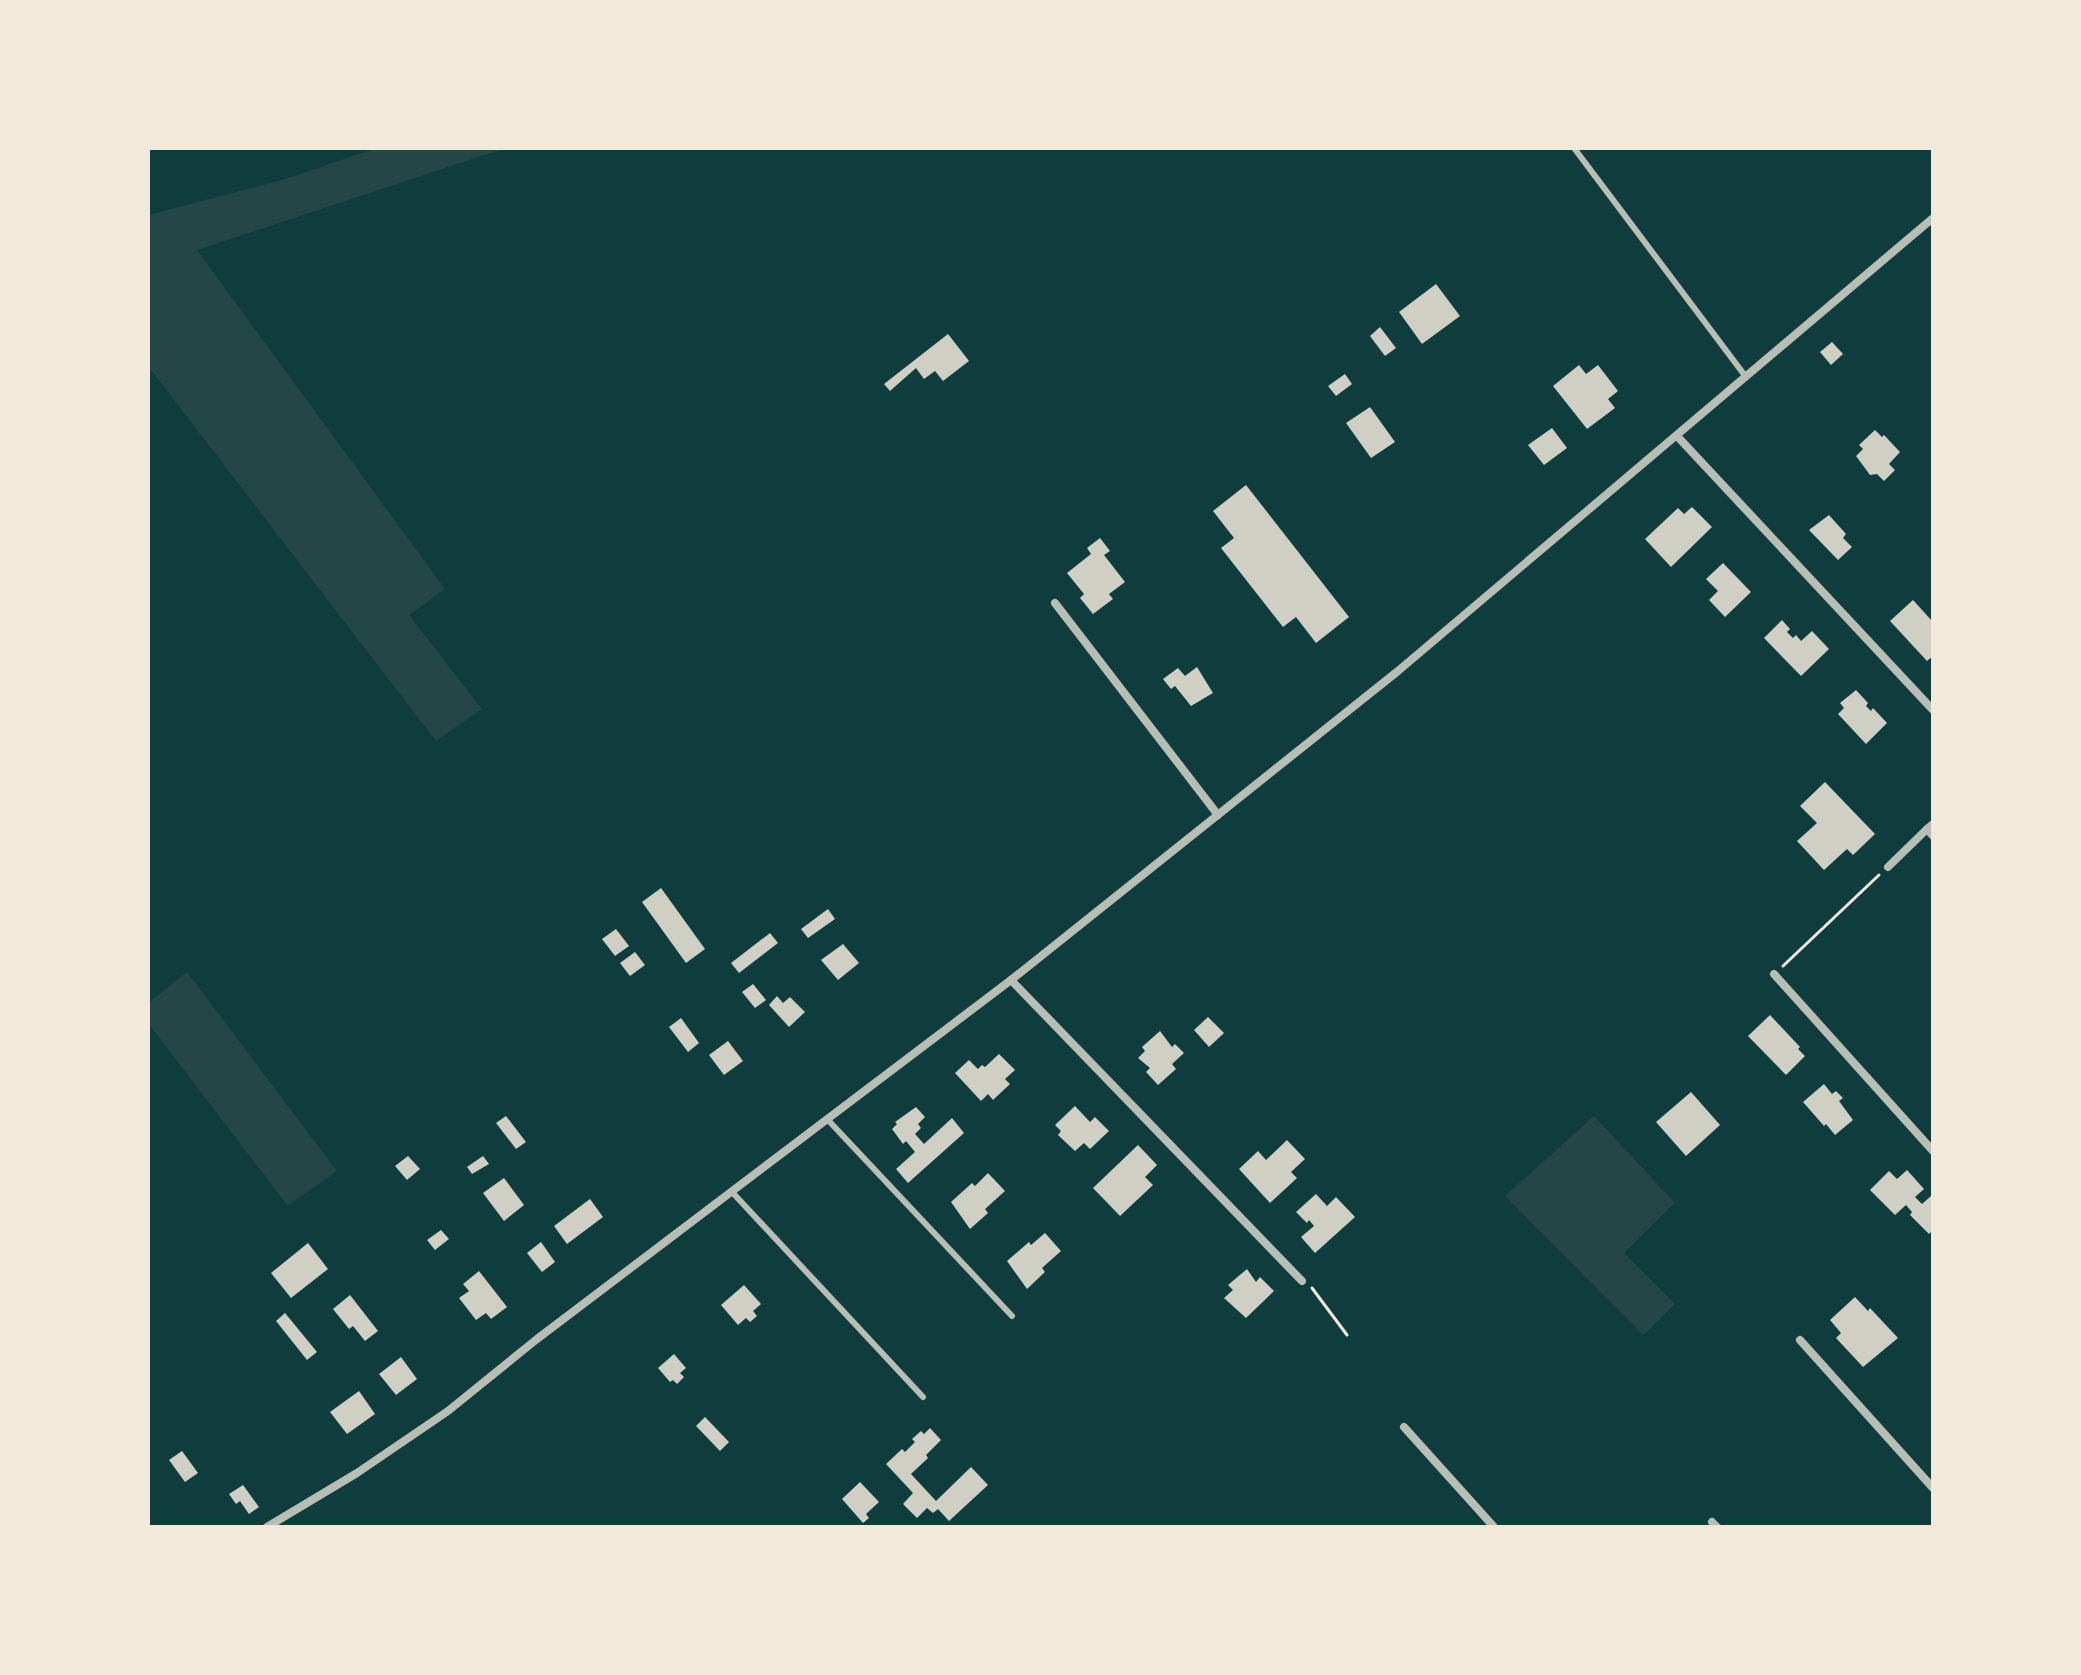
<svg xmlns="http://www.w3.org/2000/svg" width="2081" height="1675" viewBox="0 0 2081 1675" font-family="'DejaVu Sans',sans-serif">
	<rect width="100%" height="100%" fill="#0f3d3e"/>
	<g fill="#244646">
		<polygon points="377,148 506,148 197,250 445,589 409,615 482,709 436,741 148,366 148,215 286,179"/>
		<polygon points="187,972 337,1171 288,1206 148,1023 148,1003"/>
		<polygon points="1594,1116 1675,1203 1624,1253 1675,1304 1643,1335 1505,1196"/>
	</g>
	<g fill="#cfcfc3">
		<polygon points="1436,284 1460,316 1422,344 1399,312"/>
		<polygon points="1380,327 1396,348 1385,356 1370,336"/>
		<polygon points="948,334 969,361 943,381 935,371 924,379 916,368 890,391 884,384"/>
		<polygon points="1832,342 1843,354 1831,365 1820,352"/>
		<polygon points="1579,365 1586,374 1598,365 1618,391 1608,399 1615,408 1587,429 1553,386"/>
		<polygon points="1345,374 1352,384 1336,396 1328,386"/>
		<polygon points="1370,407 1395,442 1371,458 1346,423"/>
		<polygon points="1552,428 1567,448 1544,465 1528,445"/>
		<polygon points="1875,430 1882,437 1884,435 1900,452 1889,464 1895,470 1884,481 1877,474 1870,475 1856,456 1863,449 1859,445"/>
		<polygon points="1246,485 1349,617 1316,643 1296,617 1283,627 1221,548 1234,538 1213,511"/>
		<polygon points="1692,507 1712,527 1671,567 1645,539 1678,508 1684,514"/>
		<polygon points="1829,515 1846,534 1843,538 1852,547 1838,560 1809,530"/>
		<polygon points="1100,538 1110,551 1104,555 1125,582 1109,594 1113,599 1093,614 1080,598 1084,594 1067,573 1091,554 1087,548"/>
		<polygon points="1723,563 1751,592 1725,617 1709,600 1718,591 1706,579"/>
		<polygon points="1913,600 1933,622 1933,656 1927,661 1890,621"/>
		<polygon points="1782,620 1790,629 1787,632 1793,638 1796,635 1801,641 1812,631 1829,649 1801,676 1764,638"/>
		<polygon points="1197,667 1213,693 1191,706 1175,686 1171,689 1163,679 1178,668 1185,676"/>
		<polygon points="1856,690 1868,703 1866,706 1871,711 1873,708 1887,723 1866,744 1838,714 1844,708 1840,703"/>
		<polygon points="1825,782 1875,834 1853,855 1847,849 1824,870 1797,841 1817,823 1800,806"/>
		<polygon points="661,888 705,949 686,963 642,902"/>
		<polygon points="828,909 835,919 808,938 801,929"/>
		<polygon points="616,929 629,946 615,956 602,939"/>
		<polygon points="770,933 778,943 739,973 731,963"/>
		<polygon points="843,944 859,963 838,980 821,960"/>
		<polygon points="635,952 645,965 630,976 620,963"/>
		<polygon points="753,984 766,1000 755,1008 742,992"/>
		<polygon points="777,996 783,1003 790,997 805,1012 789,1027 769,1005"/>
		<polygon points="1770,1015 1800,1047 1798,1049 1805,1056 1786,1075 1748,1036"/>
		<polygon points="1208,1017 1224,1033 1209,1047 1194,1030"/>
		<polygon points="681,1018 699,1043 688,1052 669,1027"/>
		<polygon points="1160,1031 1172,1047 1175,1044 1184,1053 1172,1064 1176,1069 1158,1085 1146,1072 1150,1068 1138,1058 1145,1051 1142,1047"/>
		<polygon points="728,1041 743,1061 724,1075 709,1055"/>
		<polygon points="999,1054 1015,1070 1005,1079 1010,1084 993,1100 988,1094 981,1101 955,1073 969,1060 978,1069 982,1065 985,1067"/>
		<polygon points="1824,1084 1832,1094 1836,1091 1843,1098 1839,1101 1853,1120 1835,1135 1826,1124 1824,1126 1803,1102"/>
		<polygon points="1691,1092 1720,1125 1686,1156 1656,1122"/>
		<polygon points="1075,1106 1090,1122 1095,1117 1109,1131 1090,1149 1084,1143 1075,1151 1058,1135 1061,1131 1055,1125"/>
		<polygon points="916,1107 925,1117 918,1124 921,1128 915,1134 924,1144 952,1118 964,1133 908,1183 896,1169 915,1152 906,1141 903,1144 892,1129 897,1124 895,1122"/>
		<polygon points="506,1116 526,1142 516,1149 496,1123"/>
		<polygon points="1287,1140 1305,1159 1291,1172 1297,1178 1270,1203 1239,1169 1258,1151 1266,1160"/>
		<polygon points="1138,1145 1157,1165 1145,1177 1153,1185 1120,1216 1093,1188"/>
		<polygon points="408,1156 420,1169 407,1180 395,1166"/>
		<polygon points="483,1156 489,1164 472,1174 467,1167"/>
		<polygon points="1907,1170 1924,1189 1915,1197 1922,1204 1931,1196 1933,1198 1933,1230 1929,1234 1910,1215 1912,1212 1906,1205 1895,1215 1870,1190 1889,1171 1897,1179"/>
		<polygon points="988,1173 1005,1191 985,1209 988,1213 970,1229 951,1202 972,1183 975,1186"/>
		<polygon points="504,1178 524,1205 504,1221 483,1193"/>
		<polygon points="1316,1194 1327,1206 1336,1197 1355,1217 1315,1253 1301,1237 1314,1226 1309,1220 1307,1223 1296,1212"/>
		<polygon points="590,1199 603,1217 567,1244 554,1226"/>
		<polygon points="441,1230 449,1239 435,1250 427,1240"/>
		<polygon points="1045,1233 1061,1251 1042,1268 1045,1272 1027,1289 1007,1261 1029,1242 1031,1245"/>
		<polygon points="541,1242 555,1262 542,1272 527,1253"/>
		<polygon points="308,1243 328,1269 291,1298 271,1273"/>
		<polygon points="1247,1269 1256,1282 1260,1277 1274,1291 1246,1318 1224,1298 1233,1290 1228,1285"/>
		<polygon points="479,1271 507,1307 491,1319 486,1313 476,1320 459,1298 469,1291 463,1284"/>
		<polygon points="744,1285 761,1304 753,1311 757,1316 750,1322 746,1318 738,1325 721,1305"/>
		<polygon points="350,1295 378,1331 365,1341 353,1326 349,1329 333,1309"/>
		<polygon points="1855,1297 1868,1311 1870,1308 1898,1338 1863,1367 1836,1338 1841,1333 1830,1320"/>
		<polygon points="285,1313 317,1352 307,1360 276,1321"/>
		<polygon points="674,1354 686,1368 680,1373 684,1377 677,1384 673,1380 670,1382 658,1368"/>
		<polygon points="401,1357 417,1379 396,1395 379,1374"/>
		<polygon points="359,1391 375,1414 347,1434 330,1412"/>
		<polygon points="705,1417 729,1442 720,1451 696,1426"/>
		<polygon points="930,1428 941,1440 926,1455 928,1458 911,1474 936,1501 971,1467 988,1485 949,1521 938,1509 933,1513 927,1508 917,1518 903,1504 913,1493 886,1464 902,1449 905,1452 915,1442 912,1439 921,1431 924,1434"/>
		<polygon points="182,1451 198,1473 185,1482 169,1460"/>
		<polygon points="860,1482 879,1502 866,1514 869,1518 863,1523 842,1499"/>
		<polygon points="243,1485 259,1507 249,1514 240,1501 236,1504 229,1494"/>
	</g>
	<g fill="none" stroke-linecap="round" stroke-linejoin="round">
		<g stroke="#f1e9da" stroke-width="3">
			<polyline points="1783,966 1879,875"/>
			<polyline points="1312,1288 1347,1335"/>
		</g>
		<g stroke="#b8beb3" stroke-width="6">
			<polyline points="1574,148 1746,377"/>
			<polyline points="828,1120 1012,1316"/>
			<polyline points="732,1192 923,1397"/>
		</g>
		<g stroke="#b8beb3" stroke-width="8">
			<polyline points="1677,436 1933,710"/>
			<polyline points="1055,603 1218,815"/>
			<polyline points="1933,824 1927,829 1933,836"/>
			<polyline points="1888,867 1927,829"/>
			<polyline points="1774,974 1933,1151"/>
			<polyline points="1011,980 1302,1281"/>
			<polyline points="1800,1340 1933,1488"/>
			<polyline points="1404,1427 1494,1527"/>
			<polyline points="1712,1522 1717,1527"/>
			<polyline points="267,1527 357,1473 448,1411 537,1339 1011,980 1398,671 1933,218"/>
		</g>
	</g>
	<rect width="2081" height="1675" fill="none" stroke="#f1e9da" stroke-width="300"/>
</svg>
